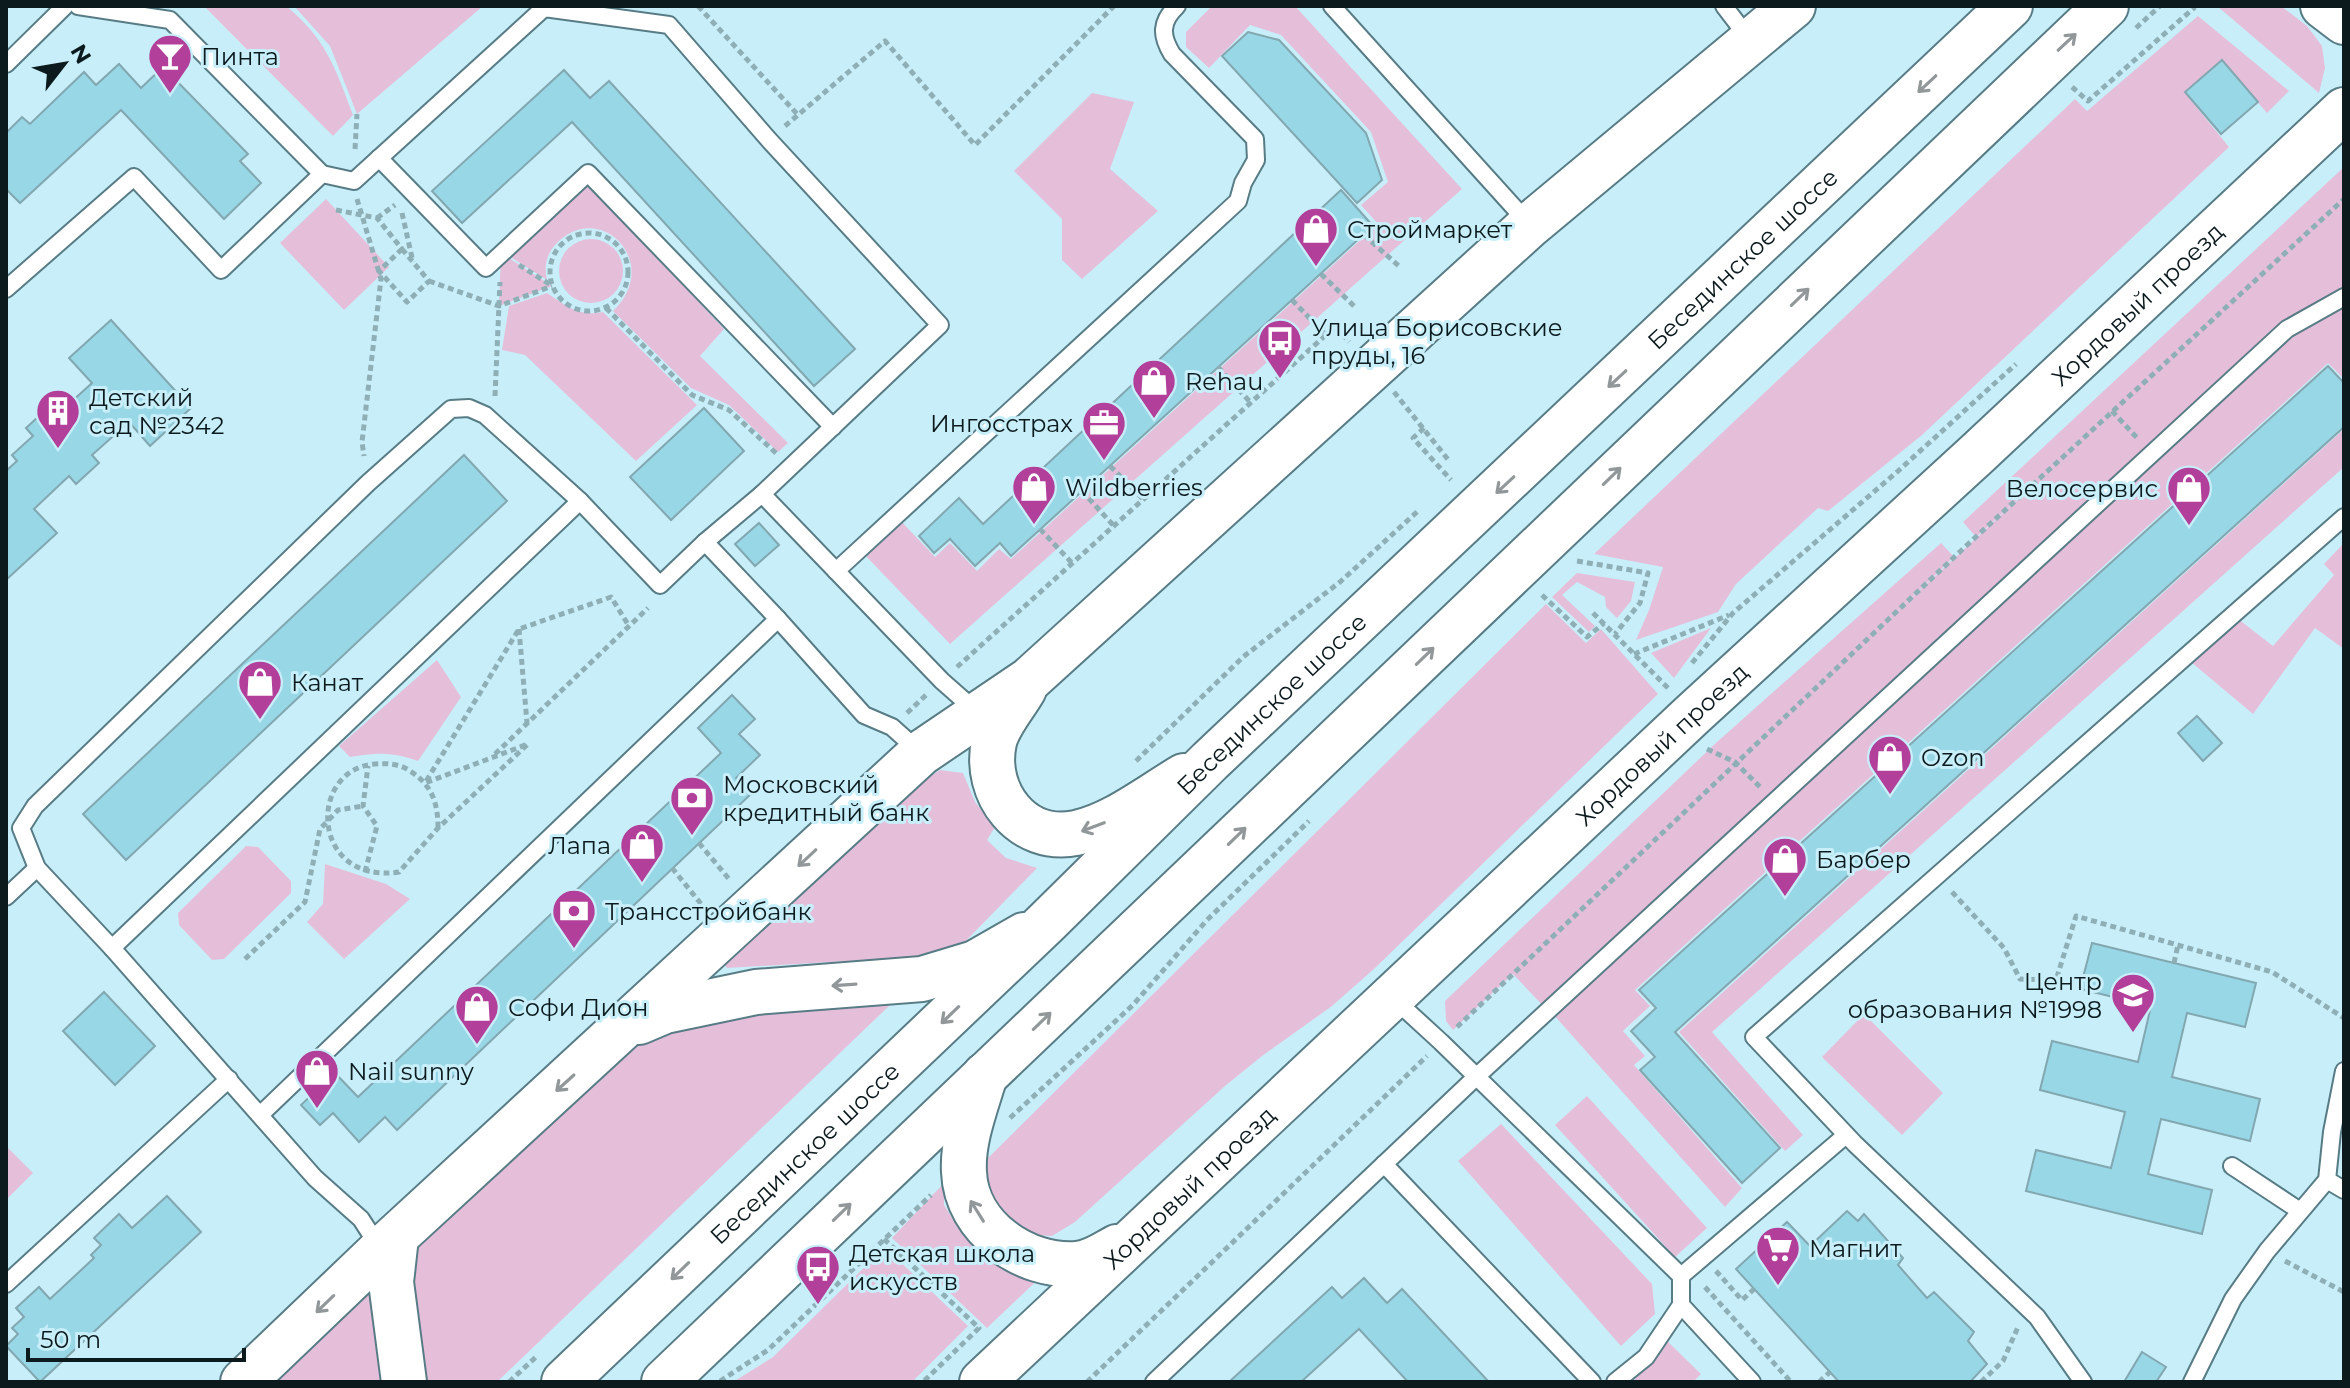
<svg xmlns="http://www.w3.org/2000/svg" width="2350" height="1388" viewBox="0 0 2350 1388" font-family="Montserrat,sans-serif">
	<rect width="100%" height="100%" fill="#c8eff9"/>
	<g fill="#e5bfda">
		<path d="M204 6H286C325 37 336 69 353 115L333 136Z"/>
		<polygon points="294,6 483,6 357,114 330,46"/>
		<polygon points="1212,6 1295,6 1462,189 950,644 863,553 899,519 935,557 950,543 977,571 999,549 1011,559 1378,224 1361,205 1388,182 1371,132 1281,35 1250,25 1209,68 1186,47 1186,32"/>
		<polygon points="2217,6 2281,6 2307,26 2322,46 2325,68 2319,93"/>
		<polygon points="2198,16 2289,91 2267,113 2222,61 2185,93 2229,147 1922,435 1828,511 1818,508 1736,584 1718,612 1636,640 1649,610 1663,567 1594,554 2075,99 2087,111"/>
		<polygon points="1092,93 1134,102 1110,169 1158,211 1082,279 1062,260 1062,219 1014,171"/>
		<polygon points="2344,167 2344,297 2287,329 1547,1010 1513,974 1453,1030 1446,1021 1445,1001 1717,742 1941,543 1954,557 1892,616 2051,469 1976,537 1963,522"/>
		<path d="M582 181 625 223 724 329 700 356 788 443 778 452 729 405 691 388 613 311C664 262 598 197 555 245 546 255 544 267 547 280L504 253Z"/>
		<polygon points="326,199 389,267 344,310 280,243"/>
		<circle cx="591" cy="271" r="32"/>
		<polygon points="501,253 552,286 499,306"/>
		<path d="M547 293C567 306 578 317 603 312L697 405 636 461 525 355 502 350 509 306Z"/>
		<polygon points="2344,302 2344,379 2328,363 1635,990 1650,1006 1623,1031 1645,1056 1634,1065 1742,1188 1725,1207 1552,1013 2289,332"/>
		<polygon points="2344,429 2344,467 1712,1032 1803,1135 1785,1151 1679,1032"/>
		<polygon points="2344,543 2344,649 2315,628 2253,714 2185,657 2233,615 2273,646 2334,575 2324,564"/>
		<polygon points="1577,573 1635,582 1631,601 1617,618 1606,607 1605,597 1577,582 1562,595 1595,626 1589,632 1552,597"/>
		<polygon points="1546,604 1586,643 1601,629 1658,694 1375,968 1332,1006 1262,1056 1225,1086 1075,1222 1052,1236 1024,1234 984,1200 986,1160"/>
		<polygon points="1711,628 1674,678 1651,653"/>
		<path d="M437 660 461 697 418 761C394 752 376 752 350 757L339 746Z"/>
		<polygon points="940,770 963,773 975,802 995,827 987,840 1006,858 1037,868 952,955 727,968 722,961 914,787"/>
		<polygon points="246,846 258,847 291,881 291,893 224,959 212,960 179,925 178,913"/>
		<polygon points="325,864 386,884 410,899 344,959 307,922 323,904"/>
		<polygon points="890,1005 497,1382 422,1382 411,1255 421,1240 652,1030 672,1018"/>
		<polygon points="1864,1014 1943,1093 1902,1135 1822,1057"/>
		<polygon points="1587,1096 1707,1228 1675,1257 1555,1125"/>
		<polygon points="1501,1124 1652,1284 1655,1314 1621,1346 1458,1161"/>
		<polygon points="6,1146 33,1173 6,1200"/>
		<polygon points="944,1183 944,1205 957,1226 982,1249 1046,1272 987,1328 892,1238"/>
		<polygon points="882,1250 892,1254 968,1326 912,1382 733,1382 773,1357"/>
		<polygon points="368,1287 375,1297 386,1382 271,1382"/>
		<polygon points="1664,1338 1701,1374 1693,1382 1633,1382"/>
	</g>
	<g fill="#98d7e6" stroke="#82a7b0" stroke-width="2">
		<polygon points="1248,32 1279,40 1366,133 1382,180 1357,203 1222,56"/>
		<polygon points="2222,60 2258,102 2221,134 2185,92"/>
		<polygon points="119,64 141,88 163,67 248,154 240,161 261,183 224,219 121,110 20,203 6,189 6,133 22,117 30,124 84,72 96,85"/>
		<polygon points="564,70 590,98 609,81 855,349 814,386 572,122 462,223 432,191"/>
		<polygon points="1341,190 1373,226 1011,556 1000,543 975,566 950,539 934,553 919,536 959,498 983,524"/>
		<polygon points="111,320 191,408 150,446 129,422 92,455 99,463 76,484 69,476 34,509 57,533 6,580 6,471 17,461 12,455 33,436 26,428 51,405 59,413 92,383 69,358"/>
		<polygon points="2328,366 2344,383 2344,427 1675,1032 1780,1148 1742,1183 1640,1070 1655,1057 1631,1031 1656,1008 1639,990"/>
		<polygon points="704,408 744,451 671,520 630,477"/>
		<polygon points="464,455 507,501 126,860 83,814"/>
		<polygon points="759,523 779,545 755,566 735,544"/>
		<polygon points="732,695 755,719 739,734 760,755 736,778 751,794 397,1130 385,1117 359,1142 333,1113 320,1125 301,1105 335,1073 358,1097 721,753 698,728"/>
		<polygon points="2197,716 2222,743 2203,761 2178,733"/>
		<polygon points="2092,943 2256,983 2245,1027 2187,1013 2172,1077 2260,1099 2250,1141 2161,1119 2148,1174 2212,1190 2202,1234 2026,1191 2036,1150 2111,1168 2125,1112 2040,1090 2052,1041 2138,1062 2151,1006 2080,989"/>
		<polygon points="104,992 155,1046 115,1085 63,1031"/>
		<polygon points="167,1196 201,1232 40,1382 6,1346 18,1334 12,1328 24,1317 16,1308 39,1287 50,1299 94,1258 91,1255 101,1245 94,1238 119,1214 132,1228"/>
		<polygon points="1847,1211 1858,1221 1864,1214 1903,1258 1898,1265 1927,1298 1934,1292 1974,1332 1968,1341 1987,1364 1970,1382 1839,1382 1736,1269 1787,1222 1810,1246"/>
		<polygon points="1364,1278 1387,1303 1402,1289 1489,1382 1408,1382 1359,1329 1301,1382 1229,1382 1332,1287 1342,1298"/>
		<polygon points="2142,1352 2166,1367 2156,1382 2124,1382"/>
	</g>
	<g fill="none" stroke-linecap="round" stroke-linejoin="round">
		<g stroke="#587c85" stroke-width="20">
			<g id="service">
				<polyline points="78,6 170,20 322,174"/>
				<polyline points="1332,6 1529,224"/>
				<polyline points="1724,6 1750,40"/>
				<polyline points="6,64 65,6"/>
				<polyline points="379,158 486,268 588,173 833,427"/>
				<polyline points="6,289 134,177 221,270 322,174 354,181 544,8 669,25 769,140 940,325 762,494 942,681 976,711"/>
				<polygon points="469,408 485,415 580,501 112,948 37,868 21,828 35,806 368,483 451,409"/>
				<polyline points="705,542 762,494"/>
				<path d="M836 571 1238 201 1243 183 1256 160 1255 139 1172 54C1161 36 1160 22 1177 6"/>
				<polyline points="778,619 864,715 892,727 921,753"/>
				<polyline points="6,897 37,868"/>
				<polyline points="112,948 315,1178 361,1219 379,1247"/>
				<polyline points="1393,998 1441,1042 1681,1276 1681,1305 1646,1357 1615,1382"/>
				<polyline points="260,1115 778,619 705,542 660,585 580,501"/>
				<polyline points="1384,1164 1592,1382"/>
				<polyline points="2232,1166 2300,1211"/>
				<polyline points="2327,1180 2344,1190"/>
				<polyline points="1681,1276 1846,1135"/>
				<polyline points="6,1284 229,1079"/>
				<polyline points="1681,1305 1752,1382"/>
				<polyline points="1154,1382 1476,1077 2287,329 2344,297"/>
				<polyline points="2083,1382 2037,1317 1855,1144 1754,1037 2344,517"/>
				<polyline points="2192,1382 2233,1299 2267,1251 2327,1180 2332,1132 2344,1071"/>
			</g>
		</g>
		<g stroke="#587c85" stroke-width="48">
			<g id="secondary">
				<polyline points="2323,6 2344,22"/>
				<path d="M1024 689C1015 705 998 724 994 742 983 793 1022 844 1076 833 1114 825 1150 796 1184 776"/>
				<polyline points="639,1022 665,1011 756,992 922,979 975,963 1024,935"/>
				<path d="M985 1075C976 1106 962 1140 964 1172 966 1228 1025 1268 1077 1264 1092 1263 1104 1254 1117 1247"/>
				<polyline points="396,1237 391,1282 404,1382"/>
				<polyline points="243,1382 381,1250 921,753 1029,680 1530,225 1793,6"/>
				<path id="s1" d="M982 1382 1692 715 1977 454 2344 110"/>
			</g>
		</g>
		<g stroke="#587c85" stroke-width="48">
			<g id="primary">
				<path id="s2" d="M564 1382 1047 922 1210 761 2010 6"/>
				<polyline points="664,1382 2106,6"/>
			</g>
		</g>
		<g stroke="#8fafb7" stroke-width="5" stroke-dasharray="6 4" stroke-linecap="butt">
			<polyline points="698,6 798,115"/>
			<polyline points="2136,28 2160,6"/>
			<polyline points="2072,87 2088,101 2195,7"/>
			<polyline points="785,126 885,41 975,145 1114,6"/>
			<polyline points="355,149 357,114"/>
			<polyline points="357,199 381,279 362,442 364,456"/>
			<polyline points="336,210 377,218 402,249"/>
			<polyline points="402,213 413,262"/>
			<polyline points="377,218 395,205"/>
			<circle cx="589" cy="272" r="39"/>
			<polyline points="1364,235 1400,267"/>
			<polygon points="402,249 429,281 407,302 379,271"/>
			<polyline points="519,265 551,285"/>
			<polyline points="1321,274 1356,308"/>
			<polyline points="429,281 499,306 552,286"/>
			<polyline points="1292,300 1326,335"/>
			<polyline points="606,308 692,395 729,410 777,454"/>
			<polyline points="1218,367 1251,403"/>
			<polyline points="1394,392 1450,462"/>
			<polyline points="495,396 500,282"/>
			<polyline points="2112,411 2139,440"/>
			<polyline points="1424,428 1413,438 1451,480"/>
			<polyline points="1110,466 1143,499"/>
			<polyline points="1082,491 1114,526"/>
			<polyline points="1040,529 1072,563"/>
			<polyline points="1577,561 1648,573 1640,603 1615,634"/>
			<polyline points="1542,595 1587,637 1604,623"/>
			<polyline points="1593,613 1669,689"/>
			<polyline points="519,629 527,723"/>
			<polyline points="1634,654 1729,615"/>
			<polyline points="1692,663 1733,613 1897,472 2016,364"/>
			<polyline points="957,667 1336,326 1349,342"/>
			<polyline points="907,713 926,695"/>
			<polyline points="1707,749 1735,762 1760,787"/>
			<polyline points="495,754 648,608"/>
			<polyline points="1136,761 1243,657 1340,582 1418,511"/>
			<path d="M438 828C438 803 432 785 410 771 400 764 388 763 375 764 307 769 310 885 399 872L438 828 528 744 425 783 519 629 611 597 629 626"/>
			<polyline points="699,843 729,879"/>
			<polyline points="672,868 702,905"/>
			<polyline points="365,872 377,826 363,806 368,766"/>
			<polyline points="1952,892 2004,948 2020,979 2056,980 2076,916 2272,972 2344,1018"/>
			<polyline points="245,959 305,902 320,829 338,810 363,806"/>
			<polyline points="2174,963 2178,945"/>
			<polyline points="1457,1027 1966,546 2344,199"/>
			<polyline points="1010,1118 1133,1005 1207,920 1309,821"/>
			<polyline points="884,1239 979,1328 923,1382"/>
			<polyline points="2285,1261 2344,1292"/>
			<polyline points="1716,1271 1742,1300 1754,1289"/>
			<polyline points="1705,1287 1791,1382"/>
			<polyline points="720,1381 768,1350 931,1195"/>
			<polyline points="509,1382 537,1356"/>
			<polyline points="1087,1382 1427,1056"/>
			<polyline points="1819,1382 1830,1372"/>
			<polyline points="1981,1382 2003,1361 2018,1327"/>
		</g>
		<use href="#service" stroke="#fff" stroke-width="16"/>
		<use href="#secondary" stroke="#fff" stroke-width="44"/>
		<use href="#primary" stroke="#fff" stroke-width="44"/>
	</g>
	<defs><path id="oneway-shaft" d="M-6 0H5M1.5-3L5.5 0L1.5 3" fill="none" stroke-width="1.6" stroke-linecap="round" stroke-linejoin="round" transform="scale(2)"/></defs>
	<g stroke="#92989a">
		<use href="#oneway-shaft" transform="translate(2067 42) rotate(-43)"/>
		<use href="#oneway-shaft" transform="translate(1927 84) rotate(137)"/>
		<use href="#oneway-shaft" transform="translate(1800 297) rotate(-44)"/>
		<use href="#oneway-shaft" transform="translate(1617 379) rotate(137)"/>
		<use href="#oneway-shaft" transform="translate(1612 476) rotate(-44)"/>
		<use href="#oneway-shaft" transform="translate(1505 485) rotate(137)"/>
		<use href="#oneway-shaft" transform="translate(1425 656) rotate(-44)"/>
		<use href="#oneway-shaft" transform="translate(1093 827) rotate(159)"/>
		<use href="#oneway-shaft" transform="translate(1237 836) rotate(-44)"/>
		<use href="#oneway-shaft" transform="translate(807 858) rotate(137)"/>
		<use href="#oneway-shaft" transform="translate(844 985) rotate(176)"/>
		<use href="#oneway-shaft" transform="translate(950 1015) rotate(136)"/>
		<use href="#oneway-shaft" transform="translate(1042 1021) rotate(-44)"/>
		<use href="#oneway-shaft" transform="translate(565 1083) rotate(138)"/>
		<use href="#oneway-shaft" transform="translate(977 1211) rotate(-122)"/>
		<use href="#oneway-shaft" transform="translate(842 1212) rotate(-44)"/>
		<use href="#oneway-shaft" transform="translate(680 1271) rotate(136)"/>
		<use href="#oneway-shaft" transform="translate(325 1304) rotate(136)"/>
	</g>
	<defs>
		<g id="bar-pin" transform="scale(2.3)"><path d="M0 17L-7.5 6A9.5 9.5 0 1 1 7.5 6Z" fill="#b23f99" stroke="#c8eff9"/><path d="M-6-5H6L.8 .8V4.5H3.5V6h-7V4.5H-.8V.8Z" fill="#fff"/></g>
		<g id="shop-pin" transform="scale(2.3)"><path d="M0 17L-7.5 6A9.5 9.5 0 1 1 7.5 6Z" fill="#b23f99" stroke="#c8eff9"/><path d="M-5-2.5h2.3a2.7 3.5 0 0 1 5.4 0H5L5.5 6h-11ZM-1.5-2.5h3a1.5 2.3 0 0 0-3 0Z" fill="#fff"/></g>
		<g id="bus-pin" transform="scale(2.3)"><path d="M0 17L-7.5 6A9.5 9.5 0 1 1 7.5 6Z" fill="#b23f99" stroke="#c8eff9"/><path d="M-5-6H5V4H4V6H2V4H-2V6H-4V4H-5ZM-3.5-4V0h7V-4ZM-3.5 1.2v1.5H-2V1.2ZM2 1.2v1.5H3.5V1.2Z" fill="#fff"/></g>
		<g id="building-pin" transform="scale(2.3)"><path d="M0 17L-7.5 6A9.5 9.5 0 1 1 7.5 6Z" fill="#b23f99" stroke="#c8eff9"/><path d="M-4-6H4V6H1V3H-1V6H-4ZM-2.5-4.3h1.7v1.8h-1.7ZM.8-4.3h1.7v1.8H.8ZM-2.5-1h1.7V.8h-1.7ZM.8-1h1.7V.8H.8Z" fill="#fff"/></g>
		<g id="office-pin" transform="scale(2.3)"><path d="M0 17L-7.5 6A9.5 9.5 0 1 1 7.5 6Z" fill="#b23f99" stroke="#c8eff9"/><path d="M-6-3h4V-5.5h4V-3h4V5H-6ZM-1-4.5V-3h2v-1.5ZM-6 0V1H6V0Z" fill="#fff"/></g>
		<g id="bank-pin" transform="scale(2.3)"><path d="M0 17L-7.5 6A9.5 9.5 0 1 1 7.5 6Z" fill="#b23f99" stroke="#c8eff9"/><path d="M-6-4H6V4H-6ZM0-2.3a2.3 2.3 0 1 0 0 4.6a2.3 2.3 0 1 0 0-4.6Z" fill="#fff"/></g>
		<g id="school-pin" transform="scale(2.3)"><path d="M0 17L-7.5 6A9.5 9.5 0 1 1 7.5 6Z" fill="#b23f99" stroke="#c8eff9"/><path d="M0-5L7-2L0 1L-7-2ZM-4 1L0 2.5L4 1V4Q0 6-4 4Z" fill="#fff"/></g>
		<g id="supermarket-pin" transform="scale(2.3)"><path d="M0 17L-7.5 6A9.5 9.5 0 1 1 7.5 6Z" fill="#b23f99" stroke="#c8eff9"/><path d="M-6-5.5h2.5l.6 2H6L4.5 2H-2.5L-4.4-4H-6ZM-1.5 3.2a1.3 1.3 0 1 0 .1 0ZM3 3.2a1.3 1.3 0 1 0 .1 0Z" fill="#fff"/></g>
	</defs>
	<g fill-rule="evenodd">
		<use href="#bar-pin" x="170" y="56"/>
		<use href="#shop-pin" x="1316" y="229"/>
		<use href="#bus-pin" x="1280" y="341"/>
		<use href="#shop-pin" x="1154" y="381"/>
		<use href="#building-pin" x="58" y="411"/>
		<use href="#office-pin" x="1104" y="423"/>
		<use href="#shop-pin" x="1034" y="487"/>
		<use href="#shop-pin" x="2189" y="488"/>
		<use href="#shop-pin" x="260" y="682"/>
		<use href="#shop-pin" x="1890" y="757"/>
		<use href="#bank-pin" x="692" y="798"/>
		<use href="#shop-pin" x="642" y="845"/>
		<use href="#shop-pin" x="1785" y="859"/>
		<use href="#bank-pin" x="574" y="911"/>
		<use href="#school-pin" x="2133" y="995"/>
		<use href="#shop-pin" x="477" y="1007"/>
		<use href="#shop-pin" x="317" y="1071"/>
		<use href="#supermarket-pin" x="1778" y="1248"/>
		<use href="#bus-pin" x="818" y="1267"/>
	</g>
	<g text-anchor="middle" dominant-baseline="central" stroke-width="6" stroke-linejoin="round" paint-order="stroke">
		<g font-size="24" fill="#0c1a1e" stroke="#c8eff9" text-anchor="start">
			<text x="201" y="56">Пинта</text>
			<text x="1347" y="229">Строймаркет</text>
			<text x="1311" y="327">Улица Борисовские<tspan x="1311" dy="28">пруды, 16</tspan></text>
			<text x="1185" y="381">Rehau</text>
			<text x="89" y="397">Детский<tspan x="89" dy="28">сад №2342</tspan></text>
			<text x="1073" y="423" text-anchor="end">Ингосстрах</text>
			<text x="1065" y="487">Wildberries</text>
			<text x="2158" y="488" text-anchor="end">Велосервис</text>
			<text x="291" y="682">Канат</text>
			<text x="1921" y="757">Ozon</text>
			<text x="723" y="784">Московский<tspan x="723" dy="28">кредитный банк</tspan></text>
			<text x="611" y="845" text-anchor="end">Лапа</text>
			<text x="1816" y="859">Барбер</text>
			<text x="605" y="911">Трансстройбанк</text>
			<text x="2102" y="981" text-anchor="end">Центр<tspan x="2102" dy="28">образования №1998</tspan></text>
			<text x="508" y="1007">Софи Дион</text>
			<text x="348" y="1071">Nail sunny</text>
			<text x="1809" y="1248">Магнит</text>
			<text x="849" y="1253">Детская школа<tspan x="849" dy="28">искусств</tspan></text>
		</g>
		<g font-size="24" fill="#0c1a1e" stroke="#c8eff9">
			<text stroke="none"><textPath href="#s2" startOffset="1628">Бесединское шоссе</textPath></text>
			<text stroke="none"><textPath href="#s1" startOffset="1580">Хордовый проезд</textPath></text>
			<text stroke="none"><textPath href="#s2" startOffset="980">Бесединское шоссе</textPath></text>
			<text stroke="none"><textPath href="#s1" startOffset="932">Хордовый проезд</textPath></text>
			<text stroke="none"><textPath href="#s2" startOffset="332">Бесединское шоссе</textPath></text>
			<text stroke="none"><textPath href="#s1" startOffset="284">Хордовый проезд</textPath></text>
		</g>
	</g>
	<rect width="2350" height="1388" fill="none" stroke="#0c1a1e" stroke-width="16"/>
	<g transform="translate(64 64) rotate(59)" stroke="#c8eff9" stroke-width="6" paint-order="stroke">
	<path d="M0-6L14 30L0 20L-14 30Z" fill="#0c1a1e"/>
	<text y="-12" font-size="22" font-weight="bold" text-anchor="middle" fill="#0c1a1e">N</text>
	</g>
	<path d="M28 1348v12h216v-12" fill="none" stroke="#0c1a1e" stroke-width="4"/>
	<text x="40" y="1348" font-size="24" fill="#0c1a1e" stroke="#c8eff9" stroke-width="6" paint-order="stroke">50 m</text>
</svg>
